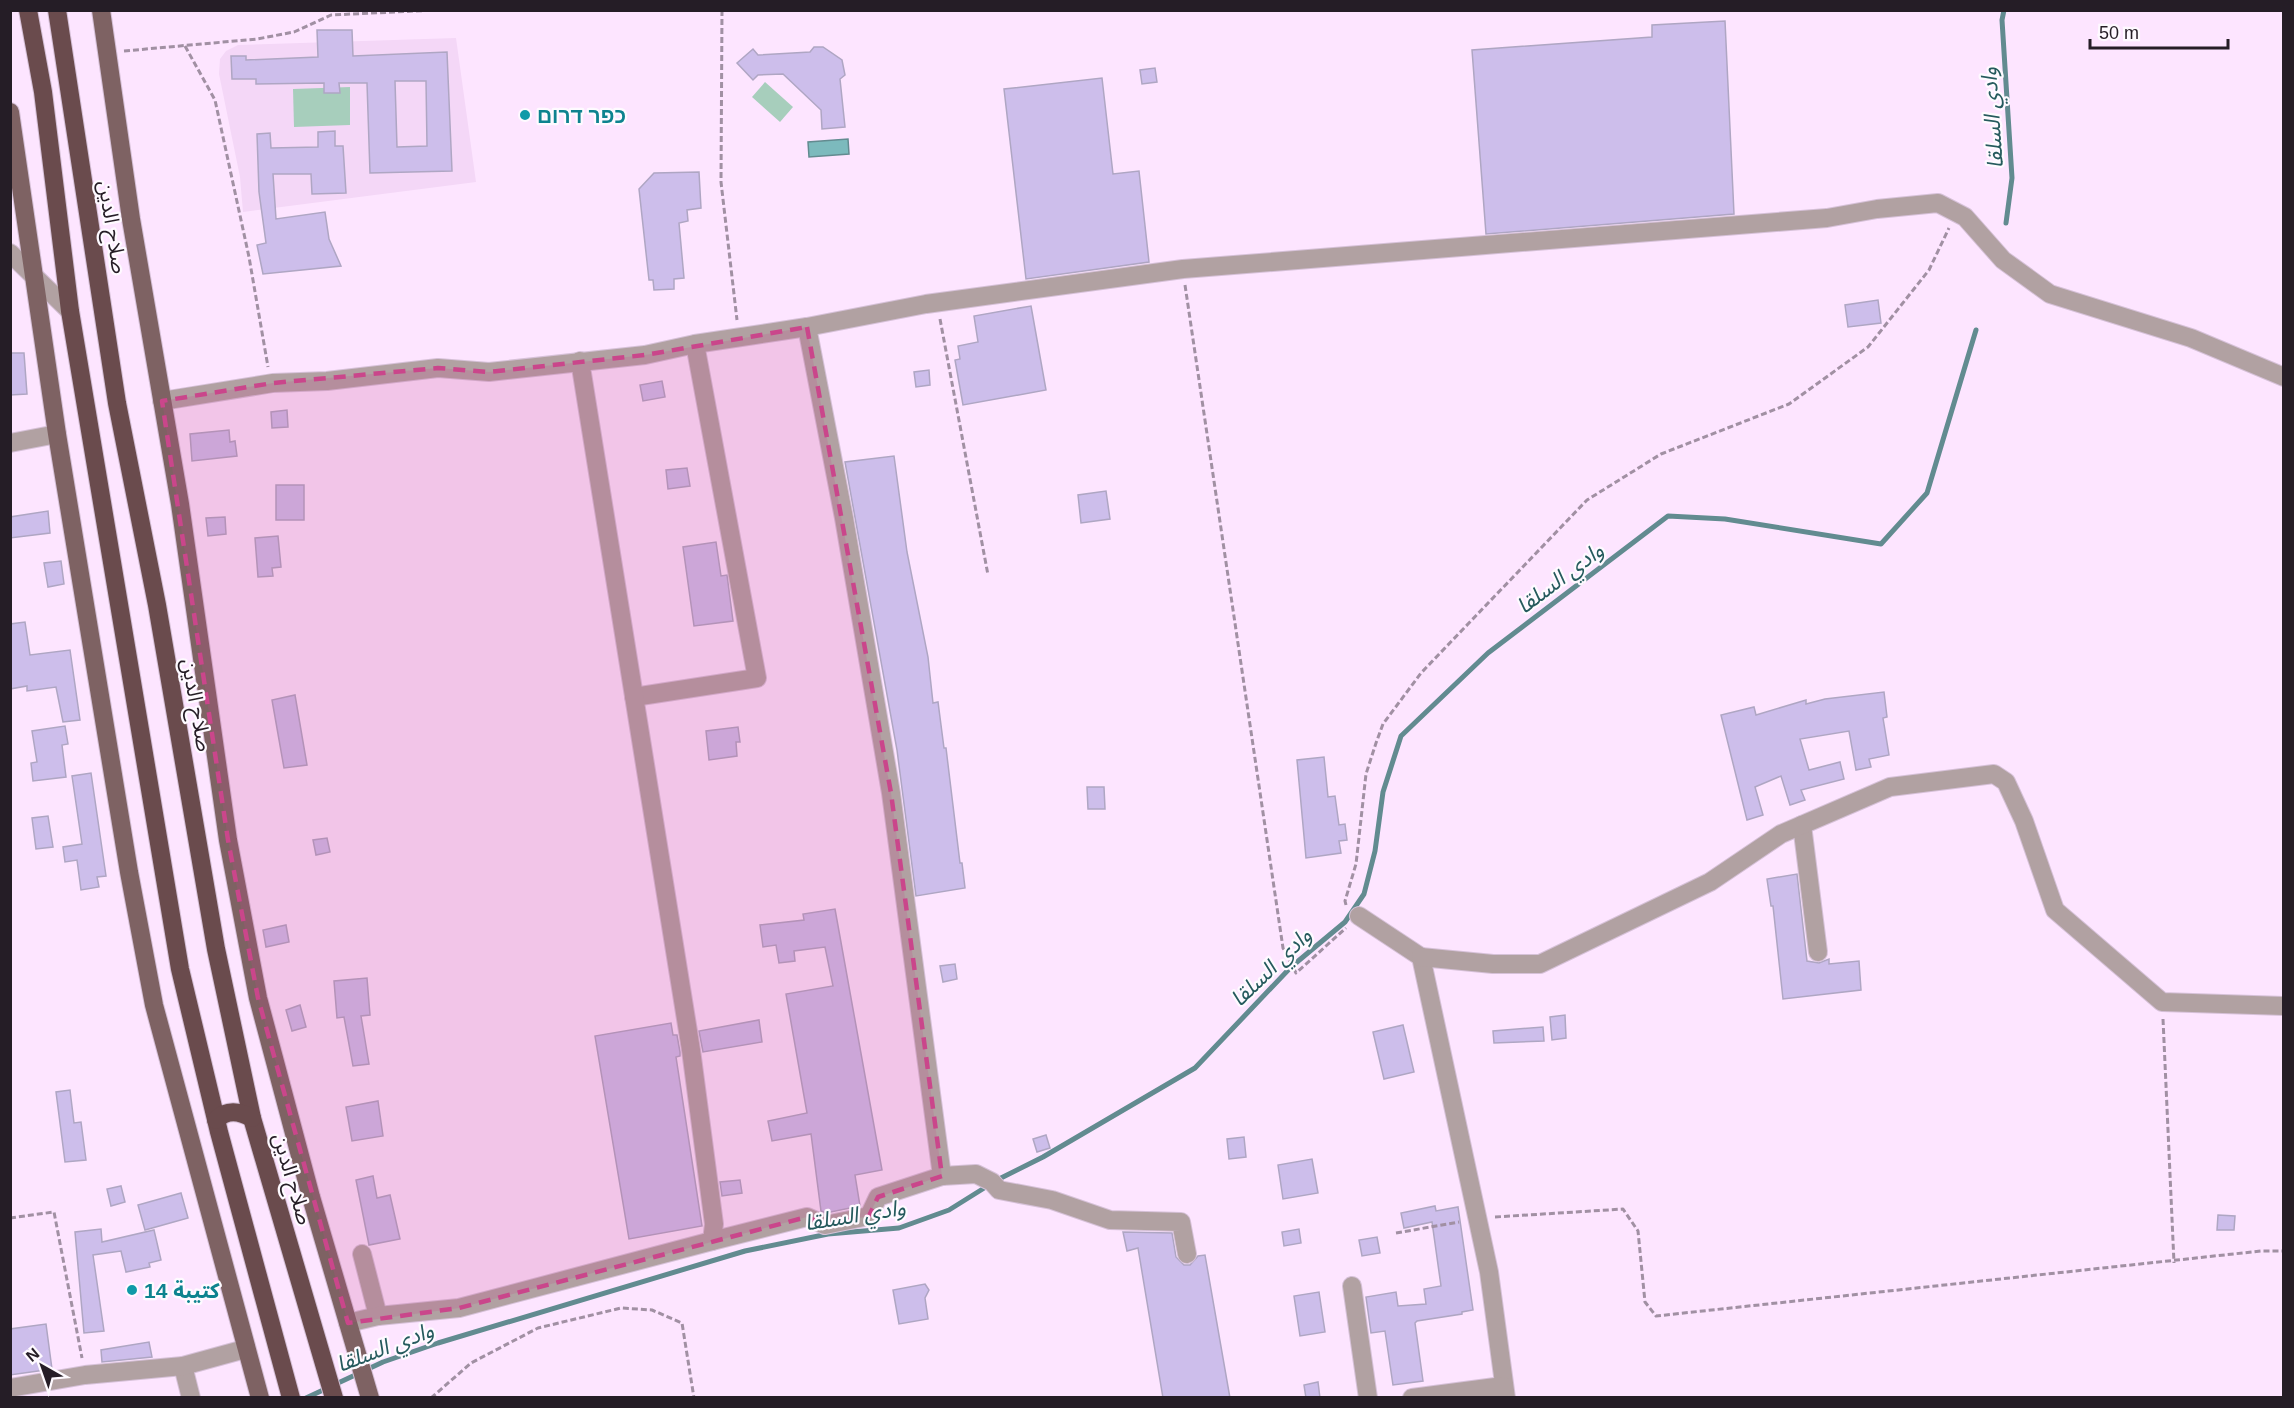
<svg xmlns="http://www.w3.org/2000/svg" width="2294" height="1408" viewBox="0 0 2294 1408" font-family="Arial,'Noto Sans Arabic',Heebo,sans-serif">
	<rect width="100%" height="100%" fill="#fde5ff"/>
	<polygon fill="#f4d7f7" points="456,38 476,182 243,212 240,177 219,74 220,59 226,51 238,45"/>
	<g fill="#a7cebc">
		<polygon points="765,82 793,107 780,122 752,97"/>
		<polygon points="350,87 350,125 294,127 293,89"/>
	</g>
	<polygon fill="#7cbabd" stroke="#628b90" stroke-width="1.5" points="848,139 849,154 809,157 808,142"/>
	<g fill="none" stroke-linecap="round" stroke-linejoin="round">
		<g stroke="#628b90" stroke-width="5">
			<polyline points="2004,10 2002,20 2012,178 2006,223"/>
			<polyline points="997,1180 1043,1157 1195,1068 1291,967 1345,922 1364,894 1375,851 1383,792 1401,736 1488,653 1668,516 1725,519 1881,544 1927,493 1976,330"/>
			<polyline points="306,1398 383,1362 438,1343 745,1251 828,1234 899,1228 949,1210 989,1185"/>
		</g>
	</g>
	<g fill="#cdbeeb" stroke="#afa6c3" stroke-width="1.5" fill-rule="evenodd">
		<polygon points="1725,21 1734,214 1486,234 1472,50 1652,37 1652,25"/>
		<path d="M317 30H352L353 56 447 52 452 171 370 173 367 83H339L340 93H324V83L256 84V79H232L231 56H246V60L318 57ZM395 81H426L427 146 397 147Z"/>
		<polygon points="814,47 823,47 842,60 845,75 840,79 845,127 822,129 821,110 783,74 758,75 753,80 737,63 753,49 758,55 810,52"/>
		<polygon points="1155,68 1157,82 1142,84 1140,70"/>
		<polygon points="1102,78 1113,174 1139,171 1149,262 1026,279 1004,89"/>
		<polygon points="335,131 335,146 343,146 346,193 312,194 311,174 273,174 276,219 325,212 329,239 341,266 263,274 257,245 266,243 259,192 257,134 270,133 271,148 318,147 318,132"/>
		<polygon points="699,172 701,208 687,210 688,221 679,223 684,278 674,279 674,289 654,290 653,280 649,280 639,189 654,173"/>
		<polygon points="1878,300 1881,323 1848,327 1845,305"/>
		<polygon points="1031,306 1046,390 963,405 955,360 960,359 958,346 978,342 974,316"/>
		<polygon points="10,353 24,353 27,394 10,395"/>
		<polygon points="929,370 930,385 916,387 914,372"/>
		<polygon points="662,381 665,397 643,401 640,385"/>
		<polygon points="287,410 288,427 272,428 271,412"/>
		<polygon points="229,430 230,442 235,441 237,456 192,461 190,434"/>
		<polygon points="894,456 907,552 928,657 933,703 938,702 944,748 946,748 960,863 962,863 965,888 916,896 897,750 845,462"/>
		<polygon points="687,468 690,486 668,489 666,470"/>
		<rect x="276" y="485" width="28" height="35"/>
		<polygon points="1106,491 1110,519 1081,523 1078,495"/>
		<polygon points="48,511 50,533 10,538 10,517"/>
		<polygon points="225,517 226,534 208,536 206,518"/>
		<polygon points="278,536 281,567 272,568 273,576 258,577 255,538"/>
		<polygon points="716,542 721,576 727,575 733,621 694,626 683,547"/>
		<polygon points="61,561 64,584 48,587 44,563"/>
		<polygon points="25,622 30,655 70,650 80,720 63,722 56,687 27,691 27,686 10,689 10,624"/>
		<polygon points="1884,692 1887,717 1883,718 1889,755 1869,759 1871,767 1856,770 1849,731 1800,739 1809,770 1840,762 1844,779 1801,790 1805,800 1790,805 1781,776 1755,787 1763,815 1747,820 1721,715 1754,707 1756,715 1806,700 1806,704 1825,699"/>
		<polygon points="295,695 307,765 284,768 272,700"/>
		<polygon points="65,726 68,744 62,745 66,777 33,781 31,763 37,762 32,731"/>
		<polygon points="738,727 740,742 736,742 737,756 709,760 706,731"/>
		<polygon points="1324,757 1328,797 1335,796 1339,825 1345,824 1347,840 1339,841 1341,853 1306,858 1297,760"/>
		<polygon points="91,773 106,876 97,877 99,887 81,890 77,860 65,862 63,847 82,844 72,776"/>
		<polygon points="1087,787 1104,787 1105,809 1088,809"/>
		<polygon points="48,816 53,847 36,849 32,818"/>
		<polygon points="327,838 330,852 316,855 313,840"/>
		<polygon points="1797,874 1807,961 1819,963 1829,959 1829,964 1859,961 1861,990 1783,999 1773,906 1771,906 1767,879"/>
		<polygon points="835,909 882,1170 855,1175 860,1206 826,1213 821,1211 811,1134 772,1141 768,1121 807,1113 786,994 833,986 825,947 794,951 795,961 779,963 776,945 763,947 760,925 804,920 803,914"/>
		<polygon points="286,925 289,942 266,947 263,930"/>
		<polygon points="955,964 957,979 943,982 940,966"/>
		<polygon points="367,978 370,1015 361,1016 369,1064 353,1066 344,1017 337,1018 334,981"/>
		<polygon points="300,1005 306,1027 292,1031 286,1010"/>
		<polygon points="1565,1015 1566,1038 1552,1040 1550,1017"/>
		<polygon points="759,1020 762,1042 703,1052 699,1031"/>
		<polygon points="671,1023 673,1035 677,1035 680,1052 680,1056 676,1057 702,1226 629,1239 595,1036"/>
		<polygon points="1403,1025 1414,1072 1384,1079 1373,1032"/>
		<polygon points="1543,1027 1544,1041 1494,1043 1493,1031"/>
		<polygon points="70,1090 74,1123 81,1122 86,1160 65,1162 56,1092"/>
		<polygon points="378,1101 383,1136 352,1141 346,1107"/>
		<polygon points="1046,1135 1050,1148 1037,1152 1033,1139"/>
		<polygon points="1244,1137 1246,1157 1229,1159 1227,1139"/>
		<polygon points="1312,1159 1318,1193 1283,1199 1278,1165"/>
		<polygon points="373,1176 377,1198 390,1195 400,1239 369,1245 356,1180"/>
		<polygon points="740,1180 742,1193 722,1196 720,1182"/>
		<polygon points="121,1186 125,1202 111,1206 107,1189"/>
		<polygon points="181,1193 188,1218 145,1230 138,1205"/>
		<polygon points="1435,1206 1436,1211 1458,1207 1473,1310 1462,1312 1462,1314 1417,1321 1415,1323 1423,1381 1393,1385 1385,1331 1371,1333 1366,1297 1396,1292 1398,1306 1426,1304 1424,1289 1441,1286 1432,1222 1404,1228 1401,1213"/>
		<polygon points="2218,1215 2235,1216 2234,1230 2217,1230"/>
		<polygon points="101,1229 102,1242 154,1230 161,1260 149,1263 150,1267 126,1272 121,1251 93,1255 104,1331 84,1333 75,1232"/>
		<polygon points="1299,1229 1301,1243 1284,1246 1282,1232"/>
		<polygon points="1123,1232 1172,1233 1176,1257 1184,1265 1190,1265 1198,1256 1205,1255 1230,1398 1163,1398 1138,1248 1127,1251"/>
		<polygon points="1377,1237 1380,1253 1362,1256 1359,1240"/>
		<polygon points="925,1284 929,1290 925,1298 928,1319 899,1324 893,1290"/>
		<polygon points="1319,1292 1325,1332 1300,1336 1294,1296"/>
		<polygon points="46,1324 52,1369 10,1375 10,1329"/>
		<polygon points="149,1342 152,1357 102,1362 101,1350"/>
		<polygon points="1318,1382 1320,1398 1306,1398 1304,1385"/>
	</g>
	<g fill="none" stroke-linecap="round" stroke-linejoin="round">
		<g stroke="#d6c1d8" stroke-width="20">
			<g id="minor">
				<polyline points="10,253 70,311"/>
				<polyline points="807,327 844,518 891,793 942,1176"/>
				<polyline points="162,401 273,383 327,381 438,368 489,372 645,355 695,344 807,327 926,304 1183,269 1827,218 1877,209 1938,203 1965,217 2003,260 2050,294 2191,338 2284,377"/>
				<polyline points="10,443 57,434"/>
				<polyline points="634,697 757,678 695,344"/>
				<polyline points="1802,825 1818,952"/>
				<polyline points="1359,916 1421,957 1489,1272 1506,1398"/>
				<polyline points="1421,957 1493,964 1540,964 1710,882 1781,834 1890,787 1994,774 2006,782 2024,821 2055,910 2162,1002 2284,1006"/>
				<polyline points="712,1241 807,1217 825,1225 869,1216 878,1197 942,1176 976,1174 992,1182 999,1190 1052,1200 1110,1220 1181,1222 1187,1254"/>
				<polyline points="362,1254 378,1316"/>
				<polyline points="1352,1286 1368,1398"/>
				<polyline points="348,1323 378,1316 459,1308 712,1241 714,1224 691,1050 580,361"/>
				<polyline points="183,1366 191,1398"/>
				<polyline points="10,1388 85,1375 183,1366 245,1349"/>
				<polyline points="1412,1398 1503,1386"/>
			</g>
		</g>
		<g stroke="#d6c1d8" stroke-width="20">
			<g id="major">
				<polyline points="101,10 131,219 180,504 228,840 258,998 311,1197 370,1398"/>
				<polyline points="10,112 57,434 129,872 154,1005 260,1398"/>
			</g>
		</g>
		<g stroke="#d6c1d8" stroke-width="20">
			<g id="highway">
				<polyline points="28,10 43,92 70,311 180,969 219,1132 291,1398"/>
				<polyline points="57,10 117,403 157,605 216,949 252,1118 334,1398"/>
				<path d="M216 1120C227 1109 239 1111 252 1118"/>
			</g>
		</g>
		<g stroke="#a190a3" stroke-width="3" stroke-dasharray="6 3" stroke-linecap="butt">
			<polyline points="722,10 721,182 737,320"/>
			<polyline points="185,46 215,100 249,257 268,367"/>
			<polyline points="124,51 257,39 294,32 331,15 436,10"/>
			<polyline points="1185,285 1283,948 1296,973 1346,928"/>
			<polyline points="940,319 988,575"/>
			<polyline points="1346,905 1345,901 1356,864 1366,774 1376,743 1383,724 1421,673 1587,500 1661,454 1789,404 1868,347 1929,270 1949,228"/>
			<polyline points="2163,1019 2174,1263"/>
			<polyline points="1495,1217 1623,1209 1638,1231 1645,1302 1656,1316 2261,1251 2284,1251"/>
			<polyline points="10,1218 54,1212 82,1358"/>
			<polyline points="1396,1233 1459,1222"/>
			<polyline points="431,1398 471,1363 538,1328 621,1308 652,1310 682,1323 694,1398"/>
		</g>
		<use href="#minor" stroke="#b1a1a2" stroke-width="18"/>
		<use href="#major" stroke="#7e6263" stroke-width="18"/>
		<use href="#highway" stroke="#6a4b4d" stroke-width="18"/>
	</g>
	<path fill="#ca468b" fill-opacity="0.2" stroke="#ca468b" stroke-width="4.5" stroke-dasharray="12 8" stroke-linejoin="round" d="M807 327 891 793 942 1176 878 1197 869 1216 825 1225 807 1217 459 1308 348 1323 258 998 228 840 162 401 273 383 438 368 489 372 645 355Z"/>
	<g fill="#0f9aa8" stroke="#fefaff" stroke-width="2">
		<circle cx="525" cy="115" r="6"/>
		<circle cx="132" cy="1290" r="6"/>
	</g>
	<g text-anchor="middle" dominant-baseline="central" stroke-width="4.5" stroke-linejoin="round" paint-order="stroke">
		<g font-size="21" font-weight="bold" fill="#0d838f" stroke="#fefaff" text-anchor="start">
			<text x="537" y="115">כפר דרום</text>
			<text x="144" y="1290">كتيبة 14</text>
		</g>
		<g font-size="21" fill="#251d26" stroke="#fefaff">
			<text transform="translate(113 227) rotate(81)">صلاح الدين</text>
			<text transform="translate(197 705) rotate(80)">صلاح الدين</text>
			<text transform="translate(293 1179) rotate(74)">صلاح الدين</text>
		</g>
		<g font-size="22" font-style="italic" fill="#255a5d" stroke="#fefaff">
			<text transform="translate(1992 118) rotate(-94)">وادي السلقا</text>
			<text transform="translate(1560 578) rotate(-37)">وادي السلقا</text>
			<text transform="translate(1271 967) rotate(-44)">وادي السلقا</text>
			<text transform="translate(855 1215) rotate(-9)">وادي السلقا</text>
			<text transform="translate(385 1347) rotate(-21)">وادي السلقا</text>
		</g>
	</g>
	<rect width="2294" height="1408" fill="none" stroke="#251d26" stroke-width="24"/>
	<g transform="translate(42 1366) rotate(320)" stroke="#fefaff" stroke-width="4.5" paint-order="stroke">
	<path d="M0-4.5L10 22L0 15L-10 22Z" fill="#251d26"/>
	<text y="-9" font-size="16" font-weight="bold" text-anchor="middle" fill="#251d26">N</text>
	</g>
	<path d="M2090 39v9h138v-9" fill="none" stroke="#251d26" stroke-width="3"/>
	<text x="2099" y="39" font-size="18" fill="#251d26" stroke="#fefaff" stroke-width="4.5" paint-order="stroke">50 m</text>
</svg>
